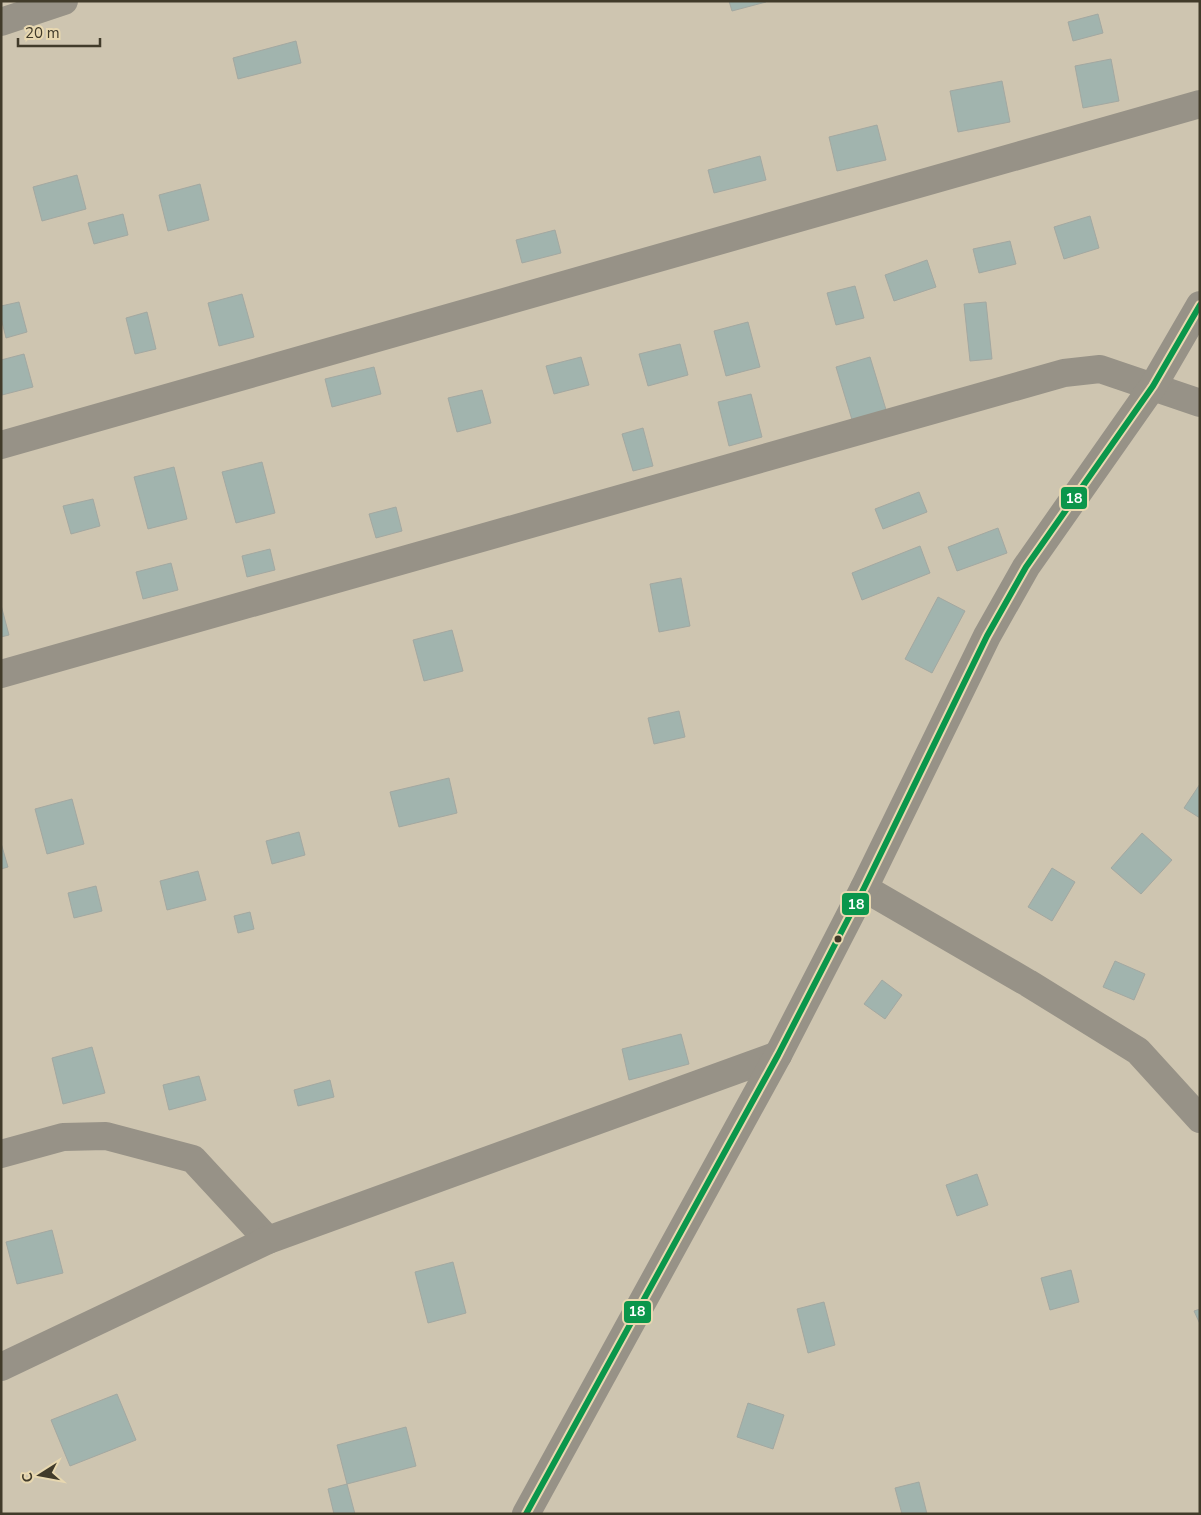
<svg xmlns="http://www.w3.org/2000/svg" width="1201" height="1515" viewBox="0 0 1201 1515" font-family="'Nunito Sans',sans-serif">
	<rect width="100%" height="100%" fill="#cec5b0"/>
	<g fill="#a1b4ae" stroke="#a3a8a1">
		<polygon points="729,1 766,1 766,2 732,11"/>
		<polygon points="1098,14 1103,33 1073,41 1068,22"/>
		<polygon points="296,41 301,63 238,79 233,58"/>
		<polygon points="1111,59 1119,101 1083,108 1075,66"/>
		<polygon points="1002,81 1010,122 958,132 950,91"/>
		<polygon points="877,125 886,160 837,171 829,137"/>
		<polygon points="760,156 766,180 714,193 708,170"/>
		<polygon points="77,175 86,209 42,221 33,187"/>
		<polygon points="200,184 209,220 168,231 159,195"/>
		<polygon points="123,214 128,235 94,244 88,223"/>
		<polygon points="1090,216 1099,248 1064,259 1054,227"/>
		<polygon points="555,230 561,253 522,263 516,240"/>
		<polygon points="1010,241 1016,264 979,273 973,249"/>
		<polygon points="927,260 936,287 894,301 885,275"/>
		<polygon points="855,286 864,318 836,325 827,293"/>
		<polygon points="242,294 254,337 219,346 208,303"/>
		<polygon points="19,302 27,332 6,338 1,318 1,306"/>
		<polygon points="986,302 992,359 970,361 964,304"/>
		<polygon points="147,312 156,349 135,354 126,318"/>
		<polygon points="748,322 760,367 726,376 714,331"/>
		<polygon points="680,344 688,375 648,386 639,354"/>
		<polygon points="24,354 33,387 2,395 1,360"/>
		<polygon points="581,357 589,385 554,394 546,366"/>
		<polygon points="870,357 887,413 853,423 836,367"/>
		<polygon points="374,367 381,394 332,407 325,379"/>
		<polygon points="482,390 491,423 457,432 448,398"/>
		<polygon points="751,394 762,437 729,446 718,402"/>
		<polygon points="643,428 653,466 633,471 622,434"/>
		<polygon points="262,462 275,513 236,523 222,472"/>
		<polygon points="174,467 187,519 148,529 134,477"/>
		<polygon points="919,492 927,512 883,529 875,509"/>
		<polygon points="93,499 100,526 71,534 63,506"/>
		<polygon points="396,507 402,531 376,538 369,514"/>
		<polygon points="998,528 1007,553 957,571 948,547"/>
		<polygon points="920,546 930,573 862,600 852,573"/>
		<polygon points="270,549 275,570 247,577 242,556"/>
		<polygon points="171,563 178,590 143,599 136,572"/>
		<polygon points="681,578 690,626 659,632 650,584"/>
		<polygon points="938,597 965,611 932,673 905,659"/>
		<polygon points="1,605 9,635 1,637"/>
		<polygon points="452,630 463,671 424,681 413,640"/>
		<polygon points="679,711 685,737 654,744 648,718"/>
		<polygon points="449,778 457,813 399,827 390,792"/>
		<polygon points="1200,784 1200,818 1184,808"/>
		<polygon points="72,799 84,844 47,854 35,809"/>
		<polygon points="299,832 305,855 272,864 266,841"/>
		<polygon points="1142,833 1172,860 1141,894 1111,868"/>
		<polygon points="1,843 8,867 1,869"/>
		<polygon points="1052,868 1075,882 1052,921 1028,907"/>
		<polygon points="198,871 206,900 167,910 160,881"/>
		<polygon points="96,886 102,911 74,918 68,893"/>
		<polygon points="250,912 254,929 238,933 234,916"/>
		<polygon points="1115,961 1145,974 1134,1000 1103,987"/>
		<polygon points="882,980 902,995 885,1019 864,1004"/>
		<polygon points="681,1034 689,1064 629,1080 622,1049"/>
		<polygon points="92,1047 105,1093 63,1104 52,1058"/>
		<polygon points="199,1076 206,1100 169,1110 163,1085"/>
		<polygon points="330,1080 334,1097 298,1106 294,1090"/>
		<polygon points="977,1174 988,1205 957,1216 946,1185"/>
		<polygon points="52,1230 63,1273 17,1284 6,1242"/>
		<polygon points="453,1262 466,1313 428,1323 415,1272"/>
		<polygon points="1071,1270 1079,1302 1050,1310 1041,1278"/>
		<polygon points="824,1302 835,1345 808,1353 797,1309"/>
		<polygon points="1200,1309 1200,1324 1194,1311"/>
		<polygon points="117,1394 136,1440 70,1466 51,1420"/>
		<polygon points="748,1403 784,1415 773,1449 737,1437"/>
		<polygon points="406,1427 416,1466 347,1484 337,1445"/>
		<polygon points="919,1482 927,1514 902,1514 895,1488"/>
		<polygon points="347,1484 355,1514 334,1514 328,1489"/>
	</g>
	<g fill="none" stroke-linecap="round" stroke-linejoin="round">
		<g stroke="#979287" stroke-width="28">
			<polyline points="1,22 64,1"/>
			<polyline points="1,445 1200,104"/>
			<polyline points="1,674 1064,373 1100,369 1200,403"/>
			<polyline points="864,888 1028,983 1138,1051 1200,1119"/>
			<polyline points="1,1154 63,1137 106,1136 193,1159 268,1240"/>
			<polyline points="1,1367 268,1240 778,1055"/>
			<polyline points="526,1514 778,1055 864,888 987,636 1026,567 1153,386 1200,305"/>
		</g>
		<g stroke="#e8d8b0" stroke-width="10">
			<polyline id="bus-1" points="526,1514 778,1055 864,888 987,636 1026,567 1153,386 1200,305"/>
		</g>
		<use href="#bus-1" stroke="#0a964b" stroke-width="6"/>
	</g>
	<circle fill="#413b2a" stroke="#e8d8b0" stroke-width="2" cx="838" cy="939" r="4.5"/>
	<g stroke="#e8d8b0" stroke-width="2">
		<rect x="1060" y="486" width="28" height="24" rx="5" fill="#0a964b"/>
		<rect x="841" y="892" width="29" height="24" rx="5" fill="#0a964b"/>
		<rect x="623" y="1300" width="29" height="24" rx="5" fill="#0a964b"/>
	</g>
	<g font-size="14" text-anchor="middle" font-weight="bold" fill="#fff">
		<text x="1074" y="503">18</text>
		<text x="856" y="909">18</text>
		<text x="637" y="1316">18</text>
	</g>
	<rect width="1201" height="1515" fill="none" stroke="#413b2a" stroke-width="5"/>
	<g transform="translate(40 1475) rotate(259)" stroke="#e8d8b0" stroke-width="4" paint-order="stroke">
	<path d="M0-4L9 19L0 12L-9 19Z" fill="#413b2a"/>
	<text y="-8" font-size="14" font-weight="bold" text-anchor="middle" fill="#413b2a">С</text>
	</g>
	<path d="M18 38v8h82v-8" fill="none" stroke="#413b2a" stroke-width="2.5"/>
	<text x="25" y="38" font-size="15" fill="#413b2a" stroke="#e8d8b0" stroke-width="4" paint-order="stroke">20 m</text>
</svg>
